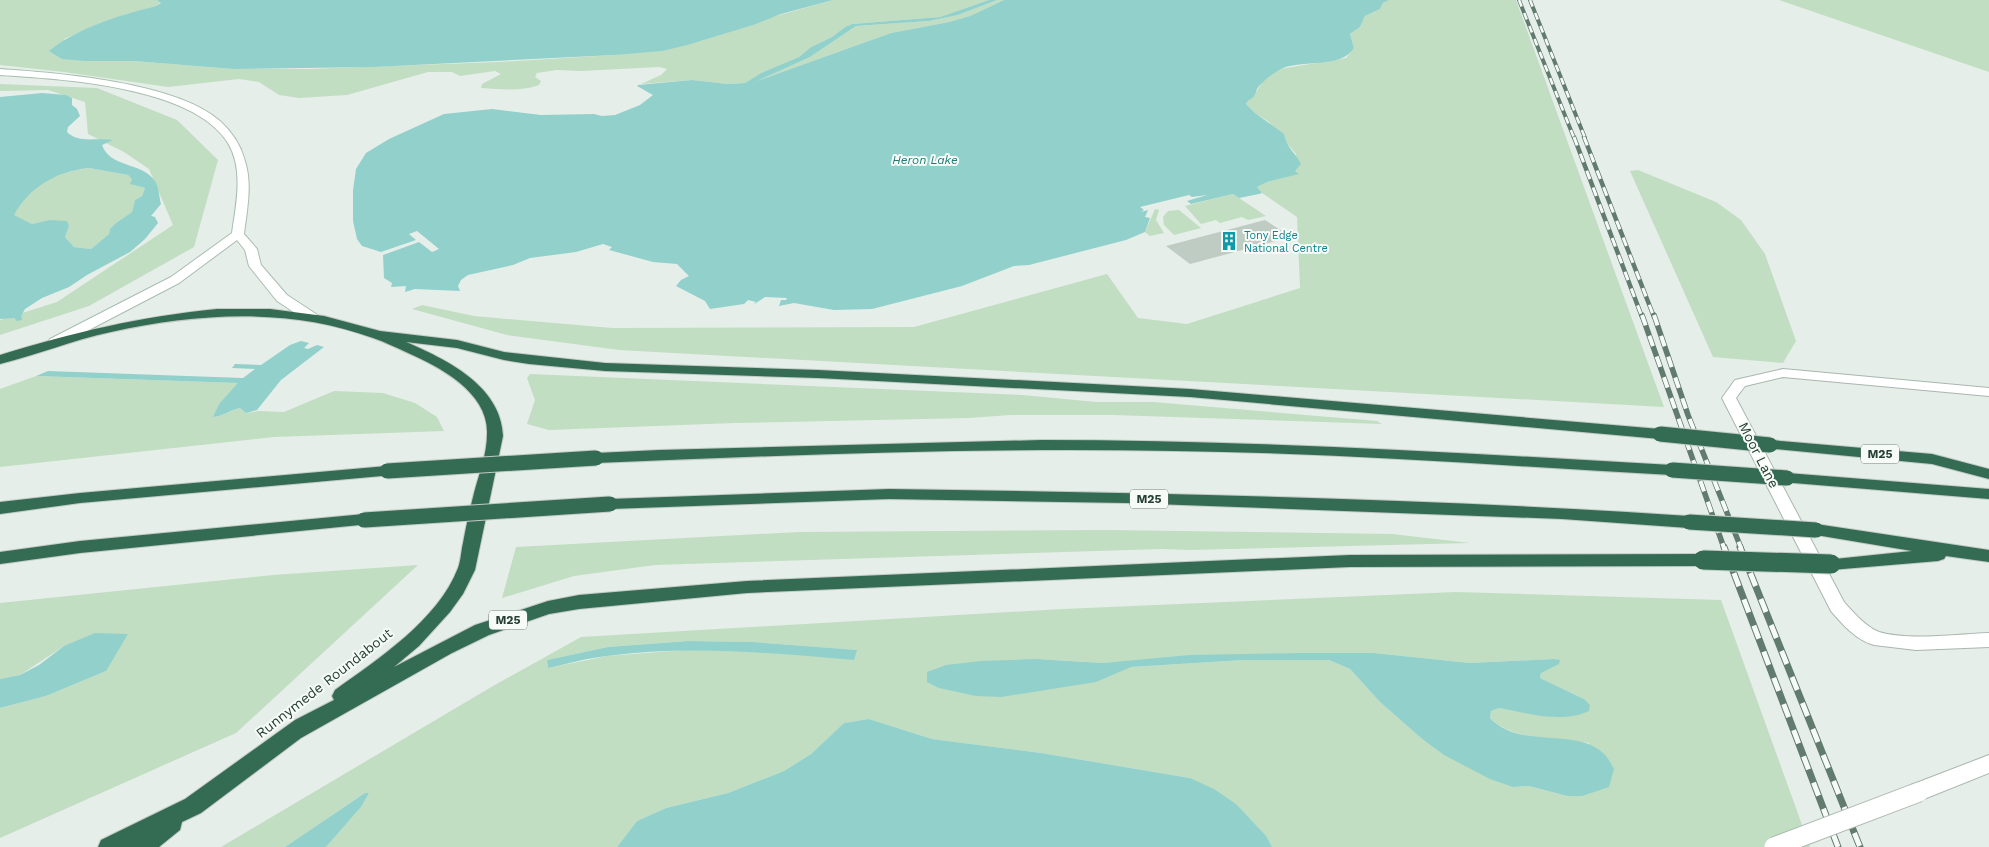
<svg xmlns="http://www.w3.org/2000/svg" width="1989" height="847" viewBox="0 0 1989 847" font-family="'Work Sans',sans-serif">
	<rect width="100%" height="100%" fill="#e6eee9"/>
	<g fill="#c1dec2" fill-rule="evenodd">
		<path d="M0 0H157L161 2 156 6 100 23 64 39 85 61H134L233 69H308L498 62 614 55 769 18 833 0H989L940 17 852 24 845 27 832 37 811 47 799 57 761 73 745 83 728 84 692 80 641 84 661 75 667 69 659 67 581 71 557 70 537 73 535 77 541 81 539 85C520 92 501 89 481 88L482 84 501 74 495 71 460 76 452 72H428L347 95 299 98 279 95 259 82 239 79 168 87 64 72 0 65Z"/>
		<polygon points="997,0 1004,0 970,16 949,22 891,33 754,82 810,57 856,26 929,21 958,15"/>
		<polygon points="1389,0 1516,0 1664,407 619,350 507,335 412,309 422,305 474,316 612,328 914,327 1107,274 1138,318 1187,324 1300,288 1297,217 1262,193 1257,187 1267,182 1298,174 1295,171 1296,154 1269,122 1255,113 1246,104 1248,99 1254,96 1262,82 1280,69 1346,58 1354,48 1350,34 1360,27 1365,16 1380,9 1383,3"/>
		<polygon points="1779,0 1989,0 1989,72"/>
		<polygon points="0,84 97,88 177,120 218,160 194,247 89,306 0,335 0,320 57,302 173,225 149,169 124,152 88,134 85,102 48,90 0,91"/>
		<path d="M89 168 128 175 132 178 131 184 145 188 142 196 135 200 132 212 116 223 109 234 91 249 74 247 65 237 69 226 49 220 32 224 13 215C17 210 20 203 24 198 39 180 66 171 89 168Z"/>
		<polygon points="1638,170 1716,202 1741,220 1765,254 1796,341 1783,363 1713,357 1630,171"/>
		<polygon points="1233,194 1266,216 1248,220 1242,217 1220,223 1216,220 1201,224 1185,206"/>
		<polygon points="1155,209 1159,210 1156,220 1164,233 1150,236 1145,232"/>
		<polygon points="1178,210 1179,210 1201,228 1174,235 1164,225 1163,217 1168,211"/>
		<polygon points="530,374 1023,395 1096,402 1153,402 1377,421 1382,424 1113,415 1010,415 969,418 735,423 549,430 527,424 535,400 527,378"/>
		<path d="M36 376 239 383 219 404 214 417C224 416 231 410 240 408L246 413 259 411 284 412 334 391 383 393 415 403 437 417 444 431 274 437 0 467V389Z"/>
		<polygon points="1107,530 1392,534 1470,543 1190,550 1161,549 655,565 574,576 502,598 516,547 799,532"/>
		<polygon points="418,565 236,733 0,838 0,708 46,696 106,671 64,646 20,675 0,679 0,603 273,575"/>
		<path d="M1456 592 1721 600 1810 847H1272L1267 837 1190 778 1041 753 932 739 869 719 844 723 811 754 784 771 728 793 666 808 637 821 617 847H326L361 807 369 793H365L285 847H221L493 686 581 637 1063 609ZM688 641 753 642 856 650H685L607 656 548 668 547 660 608 647ZM1295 653H1374L1470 663 1553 659 1541 673 1540 678 1584 699 1555 717 1499 708 1491 711 1490 718C1512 741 1559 739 1589 743L1567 796 1529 786 1513 787 1421 738 1380 702 1350 669 1329 660H1244L1131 667 1035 659 1103 663Z"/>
	</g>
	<g fill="#92d0cc" fill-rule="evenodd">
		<path d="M157 0H833L781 14 753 25 687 45 662 51 614 55 373 67 233 69 134 61H85L62 59 49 51C79 27 118 16 156 6L161 3Z"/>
		<path d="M989 0H997L958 15 929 21 856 26 810 57 757 81 891 33 949 22 970 16 1004 0H1389L1383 3 1380 9 1365 16 1360 27 1350 34 1354 48C1341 69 1302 59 1281 69 1275 72 1260 83 1257 89 1256 91 1256 94 1254 96 1251 100 1248 99 1246 104L1255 113 1284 134C1286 147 1295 152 1301 164L1295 171 1299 174 1267 182 1257 187 1262 193 1259 194 1239 198 1233 194 1191 204 1187 201 1207 195 1192 197 1189 195 1140 207 1144 210 1141 212 1148 210 1145 217 1150 218 1145 232 1126 240 1029 265 1014 266 962 286 872 309 834 310 794 303 779 306 781 300H786L787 298 765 297 753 305 756 302 748 300 744 304 710 309 705 301 676 286 681 280 689 276 677 264 653 262 609 250 612 247 603 244 576 252 530 258 513 265 468 275 461 280 458 286 460 291 415 289 405 292 406 286 391 287 392 283 384 278 383 255 419 242 432 252 439 249 417 231 409 234 416 240 381 252 362 246 357 239 353 221V190L356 169 366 153 389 139 444 114 492 109 541 115 594 114 602 116 615 115 640 105 653 95 637 86 638 85 692 80 728 84 745 83 761 73 799 57 811 47 832 37 845 27 852 24 940 17Z"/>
		<path d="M42 93 66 95 72 98V105L77 109 80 116 68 127 67 132C79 144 97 137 113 140L102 145C110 168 142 162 155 181 159 187 159 197 161 204L151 216 155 217 158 223 145 239 130 252 87 275 69 287 42 298 25 309 21 316 22 320 16 321 15 318 0 319V97ZM89 168 128 175 132 179 130 184 145 188 142 196 135 200 132 212 116 223 110 229 109 234 91 249 74 247 65 237 69 226 67 221 49 220 32 224 14 215C30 186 56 172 89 168Z"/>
		<path d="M301 341 309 343 304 348 308 349 317 345 324 347 281 380 257 410 246 413 240 408C230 410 224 416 213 417L219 404 238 383 36 376 48 371 243 378 255 369 232 368 235 364 261 365 290 345Z"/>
		<polygon points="95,633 128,634 106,671 46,696 0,708 0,679 20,675 39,665 64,646"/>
		<path d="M688 641 753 642 857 650 854 660C772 653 689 645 607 656 587 658 567 664 548 668L547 660 608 647Z"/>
		<path d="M1295 653H1374L1470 663 1553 659 1560 660 1559 664 1541 673 1540 678 1584 699 1590 705 1589 711C1561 724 1528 713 1499 708L1491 711 1490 718C1520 750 1575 727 1603 753 1608 757 1611 764 1614 769L1609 787 1582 796H1567L1529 786 1513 787 1490 779 1444 755 1421 738 1380 702 1350 669 1329 660H1244L1131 667 1096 682 1001 697 976 696 939 688 927 682V672L946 665 981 661 1035 659 1103 663 1190 655Z"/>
		<polygon points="869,719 932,739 1041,753 1190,778 1214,789 1236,804 1267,837 1272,847 617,847 637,821 666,808 728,793 784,771 811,754 844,723"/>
		<polygon points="365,793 369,793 361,807 326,847 285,847"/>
	</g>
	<polygon fill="#bfccc4" points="1265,220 1291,237 1190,264 1166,246"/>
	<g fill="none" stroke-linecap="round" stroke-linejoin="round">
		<g stroke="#a9b6af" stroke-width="2">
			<g id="street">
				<path d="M1783 369 1989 388V396L1783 377 1745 386 1736 398 1844 602C1853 612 1866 627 1879 632 1910 641 1957 634 1989 633V647L1916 650 1874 645C1856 640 1842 624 1831 611L1722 398 1735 380Z"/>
				<polygon points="1989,755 1989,773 1919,801 1911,799 1908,792 1911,785"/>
			</g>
		</g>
		<g stroke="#a8bdb1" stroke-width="2">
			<path id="secondary" d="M0 69C58 73 176 82 220 121 231 131 240 144 244 158 253 183 247 209 244 234L257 249 261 265 287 295 316 314 318 317 316 320H306L277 301 249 266 245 250 237 240 179 283 60 345H50L48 342 50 339 171 277 232 233C236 204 244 170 228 143 193 86 61 79 0 75Z"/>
		</g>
		<g stroke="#c2cac6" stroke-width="2">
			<g id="highway">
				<path d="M217 309H270L324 316 380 331 457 340 504 352 605 363 818 370 1190 389 1660 429 1665 431 1668 434 1665 437 1660 439 1190 397 818 378 605 371 529 364 504 360 457 348 406 342C445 359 501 385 503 436L475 570 463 594 450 612 419 646 394 667 475 625 548 601 579 595 747 581 1350 555 1703 554 1709 556 1712 560 1709 564 1703 566 1350 567 747 593 579 609 549 614 489 635 452 653 301 738 201 813 182 822 180 830 159 847H98L101 840 185 799 295 720 334 700 332 696 335 690C378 659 438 620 458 568 461 560 461 551 463 543 466 526 470 509 474 493 479 474 487 454 487 434 489 393 440 367 408 353 397 348 385 342 373 338 289 307 197 313 111 332 73 340 37 355 0 364V355C74 332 139 317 217 309Z"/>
				<path d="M1041 440C1252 440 1462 453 1672 465L1678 466 1680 470 1678 474 1672 475C1506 466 1341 453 1175 451 982 447 789 455 596 463L590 462 588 458 590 454 596 453 659 450Z"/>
				<polygon points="1770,440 1932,454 1989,469 1989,479 1932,464 1765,448 1762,445 1765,442"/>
				<polygon points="387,466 393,467 395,471 393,475 80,503 0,514 0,502 80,493"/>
				<polygon points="1787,473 1989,489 1989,499 1781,482 1779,478 1781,474"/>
				<path d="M889 489C1156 493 1423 498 1689 516L1695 518 1697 522 1695 526 1689 528 1562 519 1127 503 889 499 610 509 604 508 602 504 604 500 610 499Z"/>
				<polygon points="364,514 370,516 372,520 370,524 80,553 0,564 0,552 80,541"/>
				<polygon points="1816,524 1989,550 1989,562 1946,556 1944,559 1938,561 1831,570 1825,568 1822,564 1825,560 1912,551 1810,534 1808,530 1810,526"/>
			</g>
		</g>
		<use href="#street" fill="#fff" fill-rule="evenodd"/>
		<use href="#secondary" fill="#fff" fill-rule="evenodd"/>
		<use href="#highway" fill="#336b53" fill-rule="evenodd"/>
		<g stroke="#617b6e" stroke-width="4">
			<g id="rail-far3">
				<polyline points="1519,0 1574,138"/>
				<polyline points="1530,0 1585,138"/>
			</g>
		</g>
		<g stroke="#617b6e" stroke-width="4.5">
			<g id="rail-far2">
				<polyline points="1574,137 1642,317"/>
				<polyline points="1584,137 1654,317"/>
			</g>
		</g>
		<g stroke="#617b6e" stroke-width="5.5">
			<g id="rail-far1">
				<polyline points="1642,315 1724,548"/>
				<polyline points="1654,315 1688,415 1741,548"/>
			</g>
		</g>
		<g stroke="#617b6e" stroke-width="7">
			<g id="rail">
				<polyline points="1724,547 1838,847"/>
				<polyline points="1740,547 1860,847"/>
			</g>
		</g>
		<use href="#rail-far3" stroke="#f7fbf8" stroke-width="2.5" stroke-dasharray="7" stroke-linecap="butt"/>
		<use href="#rail-far2" stroke="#f7fbf8" stroke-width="3" stroke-dasharray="9" stroke-linecap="butt"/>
		<use href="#rail-far1" stroke="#f7fbf8" stroke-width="4" stroke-dasharray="11" stroke-linecap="butt"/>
		<use href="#rail" stroke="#f7fbf8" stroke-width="5" stroke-dasharray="14" stroke-linecap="butt"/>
		<g stroke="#a9b6af" stroke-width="21" stroke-linecap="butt">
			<polyline id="street-bridge" points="1774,847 1919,792"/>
		</g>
		<g stroke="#c2cac6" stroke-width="17" stroke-linecap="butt">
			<g id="highway-bridge-far1">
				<polyline points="1660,434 1770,445"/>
				<polyline points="1672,470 1787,478"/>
				<polyline points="387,471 596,458"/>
				<polyline points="364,520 610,504"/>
				<polyline points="1689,522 1816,530"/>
			</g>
		</g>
		<g stroke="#c2cac6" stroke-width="21" stroke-linecap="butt">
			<polyline id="highway-bridge" points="1703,560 1831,564"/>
		</g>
		<use href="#street-bridge" stroke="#fff" stroke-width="19"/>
		<use href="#highway-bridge-far1" stroke="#336b53" stroke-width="15"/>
		<use href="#highway-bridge" stroke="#336b53" stroke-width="19"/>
	</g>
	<defs>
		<g id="building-bare" transform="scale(1.5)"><path d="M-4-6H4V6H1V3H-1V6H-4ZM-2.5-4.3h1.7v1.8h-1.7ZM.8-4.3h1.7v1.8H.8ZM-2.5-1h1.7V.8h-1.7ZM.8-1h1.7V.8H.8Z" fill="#0f9aa8" stroke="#f7fbf8" stroke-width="2.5" paint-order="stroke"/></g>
	</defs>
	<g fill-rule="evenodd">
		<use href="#building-bare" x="1229" y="241"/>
	</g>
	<g text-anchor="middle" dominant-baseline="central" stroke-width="4" stroke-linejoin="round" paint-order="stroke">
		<g font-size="11" fill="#0d838f" stroke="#f7fbf8" text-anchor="start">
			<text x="1244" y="235">Tony Edge<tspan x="1244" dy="13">National Centre</tspan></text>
		</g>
		<g font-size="12" font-style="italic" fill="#227a76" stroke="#f7fbf8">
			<text x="925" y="160">Heron Lake</text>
		</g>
		<g fill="#f7fbf8" stroke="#65786e" stroke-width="1">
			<rect x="1861" y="444.5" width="38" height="19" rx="4"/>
			<rect x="1130" y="489.5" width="38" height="19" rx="4"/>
			<rect x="489" y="610.5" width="38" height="19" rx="4"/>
		</g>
		<g font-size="12" font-weight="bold" fill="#264033">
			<text x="1880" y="454">M25</text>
			<text x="1149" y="499">M25</text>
			<text x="508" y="620">M25</text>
		</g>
		<g font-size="14" fill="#264033" stroke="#f7fbf8">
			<text transform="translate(1759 455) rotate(63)">Moor Lane</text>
			<text transform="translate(324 683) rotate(-38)">Runnymede Roundabout</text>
		</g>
	</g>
</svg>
